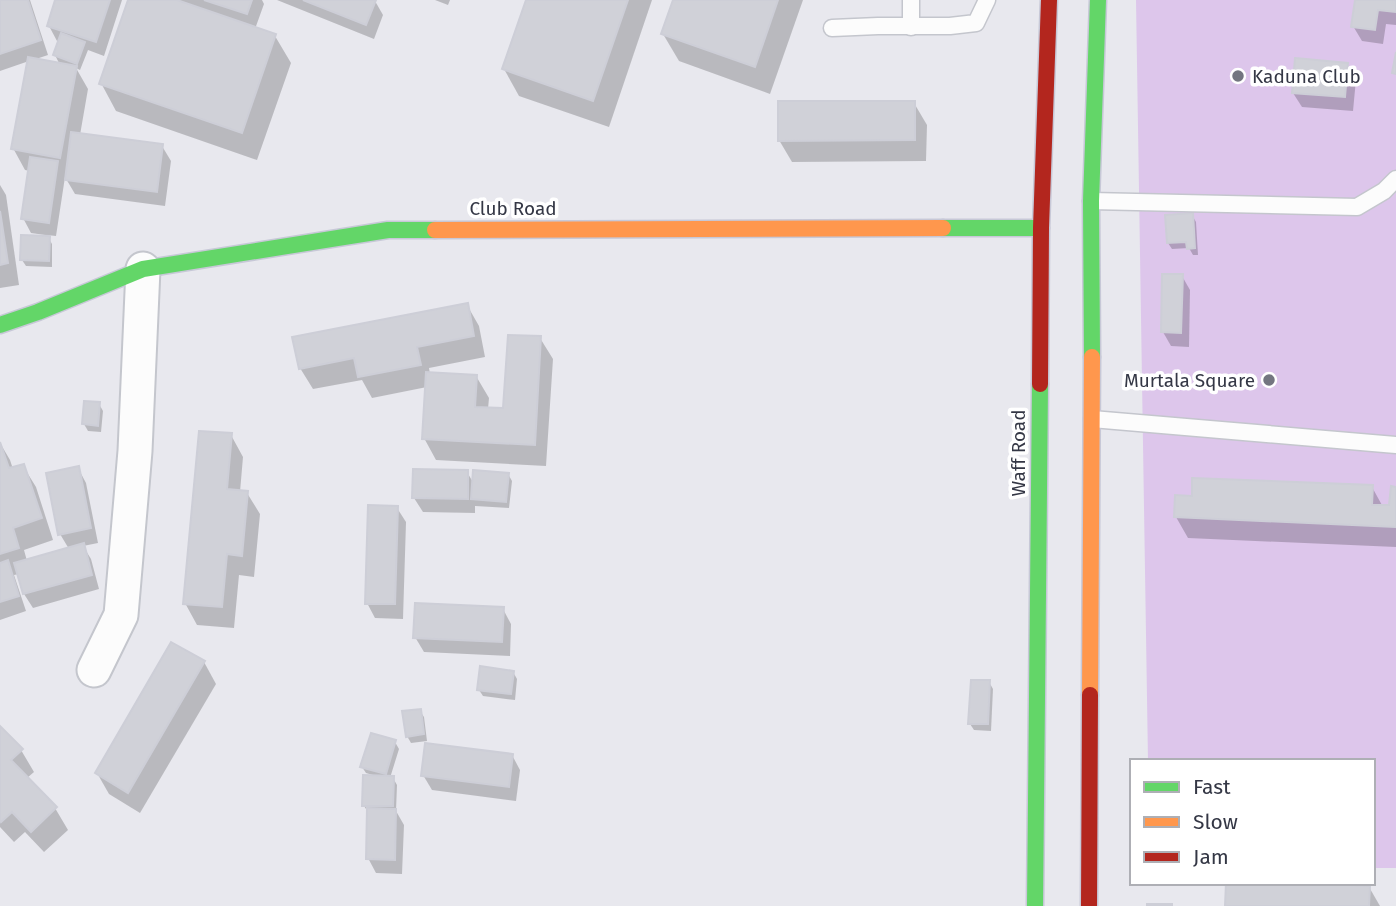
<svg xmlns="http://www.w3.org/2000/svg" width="1396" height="906" viewBox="0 0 1396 906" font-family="'Fira Sans',sans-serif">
	<rect width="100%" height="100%" fill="#e8e8ee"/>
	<polygon fill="#ddc6eb" points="1136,0 1396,0 1396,868 1373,868 1373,761 1148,761"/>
	<g fill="#0003">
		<polygon points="0,0 30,0 48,55 33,60 60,65 55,55 60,42 57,41 49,26 57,0 122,0 104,56 88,50 80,70 76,68 88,89 80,135 162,146 171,161 165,206 75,194 65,177 56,236 47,235 52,244 52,267 26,266 22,260 44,237 45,235 31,233 23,218 30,171 25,170 13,148 29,61 0,71"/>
		<polygon points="130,0 262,0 264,4 255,29 275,36 291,63 257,160 116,111 101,83"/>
		<polygon points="277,0 373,0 375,1 383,15 374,39"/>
		<polygon points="435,0 450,0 448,5"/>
		<polygon points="527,0 652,0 609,127 519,96 504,69"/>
		<polygon points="675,0 803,0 770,94 679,61 663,34"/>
		<polygon points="1357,0 1396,0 1396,25 1386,24 1383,44 1362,41 1353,26"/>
		<polygon points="1347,65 1356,79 1353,111 1302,107 1293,93"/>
		<polygon points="914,103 927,125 926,161 792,162 779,140"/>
		<polygon points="0,185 6,195 19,285 0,288"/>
		<polygon points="1192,215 1196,222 1198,255 1193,255 1189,248 1172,249 1168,243"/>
		<polygon points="1182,276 1190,290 1189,347 1171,346 1163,332"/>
		<polygon points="467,305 479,326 485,357 429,368 430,374 476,376 489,398 488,409 505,410 540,338 553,359 546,466 436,460 424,438 427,387 372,398 362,380 313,389 300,368"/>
		<polygon points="99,404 103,411 101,432 88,431 84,424"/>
		<polygon points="231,435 243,457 240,492 247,493 260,514 254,577 239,575 234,628 197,625 185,603"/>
		<polygon points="0,443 10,460 13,469 23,466 36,487 53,540 24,550 27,561 69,549 60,534 78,468 86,483 98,543 83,546 91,559 99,589 33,608 24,594 19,574 14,575 26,611 0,620"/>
		<polygon points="467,472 474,484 508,474 512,481 509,508 475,506 475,513 423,512 414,498"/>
		<polygon points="1372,487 1383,507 1391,507 1396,488 1396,547 1188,538 1176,517 1193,498"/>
		<polygon points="397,508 406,522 403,619 375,618 367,603"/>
		<polygon points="503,609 511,624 510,656 424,652 415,637"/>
		<polygon points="204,662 216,684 140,813 109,794 97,773"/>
		<polygon points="513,672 517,679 515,700 483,696 479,690"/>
		<polygon points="989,682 993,689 991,731 974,730 970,724"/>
		<polygon points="420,711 424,717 427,741 411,743 407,736"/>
		<polygon points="0,728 21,750 34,772 27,778 55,808 68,830 44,852 25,832 14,842 0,827"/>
		<polygon points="395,742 399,749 390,778 393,778 397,785 396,811 404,825 402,874 376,873 368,858 368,812 364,806 376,776 366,773 362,767"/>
		<polygon points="512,755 520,770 516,801 432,790 423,775"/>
		<polygon points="1369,887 1380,906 1227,906"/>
	</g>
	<g fill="#d0d1d8" stroke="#cdced7" stroke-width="2">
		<polygon points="0,0 28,0 41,40 0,54"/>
		<polygon points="55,0 110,0 96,42 47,26"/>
		<polygon points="128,0 177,0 276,34 242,133 99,84"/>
		<polygon points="204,0 252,0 247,14"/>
		<polygon points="303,0 376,0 366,25"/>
		<polygon points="526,0 628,0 593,101 502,69"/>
		<polygon points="673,0 778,0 755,67 661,34"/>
		<polygon points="1355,0 1396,0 1396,12 1378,10 1375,30 1351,27"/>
		<polygon points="61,33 85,42 77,64 53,55"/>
		<polygon points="1396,52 1396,74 1392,73"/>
		<polygon points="28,57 77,66 60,158 11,149"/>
		<polygon points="1295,58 1348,63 1345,97 1292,93"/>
		<polygon points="778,101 915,101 915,140 778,141"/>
		<polygon points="71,132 163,144 157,192 65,180"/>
		<polygon points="30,157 58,161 49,223 21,219"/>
		<polygon points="0,211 8,263 0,265"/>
		<polygon points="1193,213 1195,248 1187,249 1186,242 1167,243 1165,215"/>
		<polygon points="21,235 50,236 49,261 20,260"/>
		<polygon points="1162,274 1183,274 1181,333 1161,332"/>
		<polygon points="468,303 474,336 417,347 421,365 358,377 354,358 299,369 292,337"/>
		<polygon points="508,335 541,336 535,445 422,439 426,372 477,375 475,407 503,408"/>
		<polygon points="84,401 100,402 98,426 82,424"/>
		<polygon points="199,431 232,433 227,489 248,491 242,556 227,554 222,607 183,604"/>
		<polygon points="0,442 9,468 24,464 42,518 13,528 19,548 0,554"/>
		<polygon points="79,466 91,528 58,535 46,473"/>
		<polygon points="413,469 468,470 468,499 412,498"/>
		<polygon points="473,470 509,473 506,502 471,499"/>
		<polygon points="1192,478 1373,485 1372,505 1389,505 1391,486 1396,487 1396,527 1174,517 1175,495 1192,496"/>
		<polygon points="368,505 398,506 395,604 365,604"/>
		<polygon points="84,543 92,575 23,594 14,563"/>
		<polygon points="8,560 19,596 0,602 0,563"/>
		<polygon points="415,603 504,607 502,642 413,638"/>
		<polygon points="171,642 205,661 128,793 95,773"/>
		<polygon points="480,666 514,671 511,694 477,690"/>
		<polygon points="971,680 990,680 988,724 968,724"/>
		<polygon points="421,709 424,734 406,737 402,711"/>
		<polygon points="0,726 23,749 11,760 57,807 31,832 12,812 1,822 0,820"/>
		<polygon points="371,733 396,740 386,774 360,767"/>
		<polygon points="425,743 513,754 509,787 421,776"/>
		<polygon points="363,775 394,776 393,806 362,806"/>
		<polygon points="367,808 396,809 395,860 366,859"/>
		<polygon points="1226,883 1306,883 1370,886 1369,906 1225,906"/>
		<rect x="1147" y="904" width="25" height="2"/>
	</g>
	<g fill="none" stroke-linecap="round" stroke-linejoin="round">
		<g stroke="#c4c6cd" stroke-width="19">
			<g id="lane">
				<polyline points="911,0 911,27"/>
				<polyline points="832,28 878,26 950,26 976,23 987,0"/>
				<polyline points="1091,201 1357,207 1384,191 1396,179"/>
				<polyline points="1092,419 1396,445"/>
			</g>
		</g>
		<g stroke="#c4c6cd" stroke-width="37">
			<polyline id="street" points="94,670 121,615 135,451 143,269"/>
		</g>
		<g stroke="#c7c8d7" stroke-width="19">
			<g id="fast">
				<polyline points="943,228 1041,228"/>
				<polyline points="0,325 38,312 143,269 388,230 435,230"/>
				<polyline points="1092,357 1091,201 1098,0"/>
				<polyline points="1035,906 1040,384"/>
			</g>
		</g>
		<g stroke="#c7c8d7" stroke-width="19">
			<g id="slow">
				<polyline points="435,230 943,228"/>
				<polyline points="1090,695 1092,357"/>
			</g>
		</g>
		<g stroke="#c7c8d7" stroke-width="19">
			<g id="jam">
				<polyline points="1040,384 1041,228 1049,0"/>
				<polyline points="1089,906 1090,695"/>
			</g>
		</g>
		<use href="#lane" stroke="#fcfcfc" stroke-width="16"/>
		<use href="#street" stroke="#fcfcfc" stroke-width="33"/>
		<use href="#fast" stroke="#63d668" stroke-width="16"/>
		<use href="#slow" stroke="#ff974d" stroke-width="16"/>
		<use href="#jam" stroke="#b3261e" stroke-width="16"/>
	</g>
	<g fill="#737580" stroke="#fff" stroke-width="2.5">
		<circle cx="1238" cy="76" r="7"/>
		<circle cx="1269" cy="380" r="7"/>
	</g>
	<g text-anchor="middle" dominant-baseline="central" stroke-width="7" stroke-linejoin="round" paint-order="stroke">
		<g font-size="19" fill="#343745" stroke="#fff" text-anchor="start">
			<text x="1252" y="76">Kaduna Club</text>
			<text x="1255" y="380" text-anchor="end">Murtala Square</text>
		</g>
		<g font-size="19" fill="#343745" stroke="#fff">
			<text x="513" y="208">Club Road</text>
			<text transform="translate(1018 453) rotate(-90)">Waff Road</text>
		</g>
	</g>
	<rect x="1130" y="759" width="245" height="126" fill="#ffffff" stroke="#aeafb5" stroke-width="2"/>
	<rect x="1144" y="782" width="35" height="10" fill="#63d668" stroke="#aeafb5" stroke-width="2"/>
	<text x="1193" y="794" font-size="21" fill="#343745">Fast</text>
	<rect x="1144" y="817" width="35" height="10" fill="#ff974d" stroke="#aeafb5" stroke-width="2"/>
	<text x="1193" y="829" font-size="21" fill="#343745">Slow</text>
	<rect x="1144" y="852" width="35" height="10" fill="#b3261e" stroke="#aeafb5" stroke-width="2"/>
	<text x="1193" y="864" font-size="21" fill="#343745">Jam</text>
</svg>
